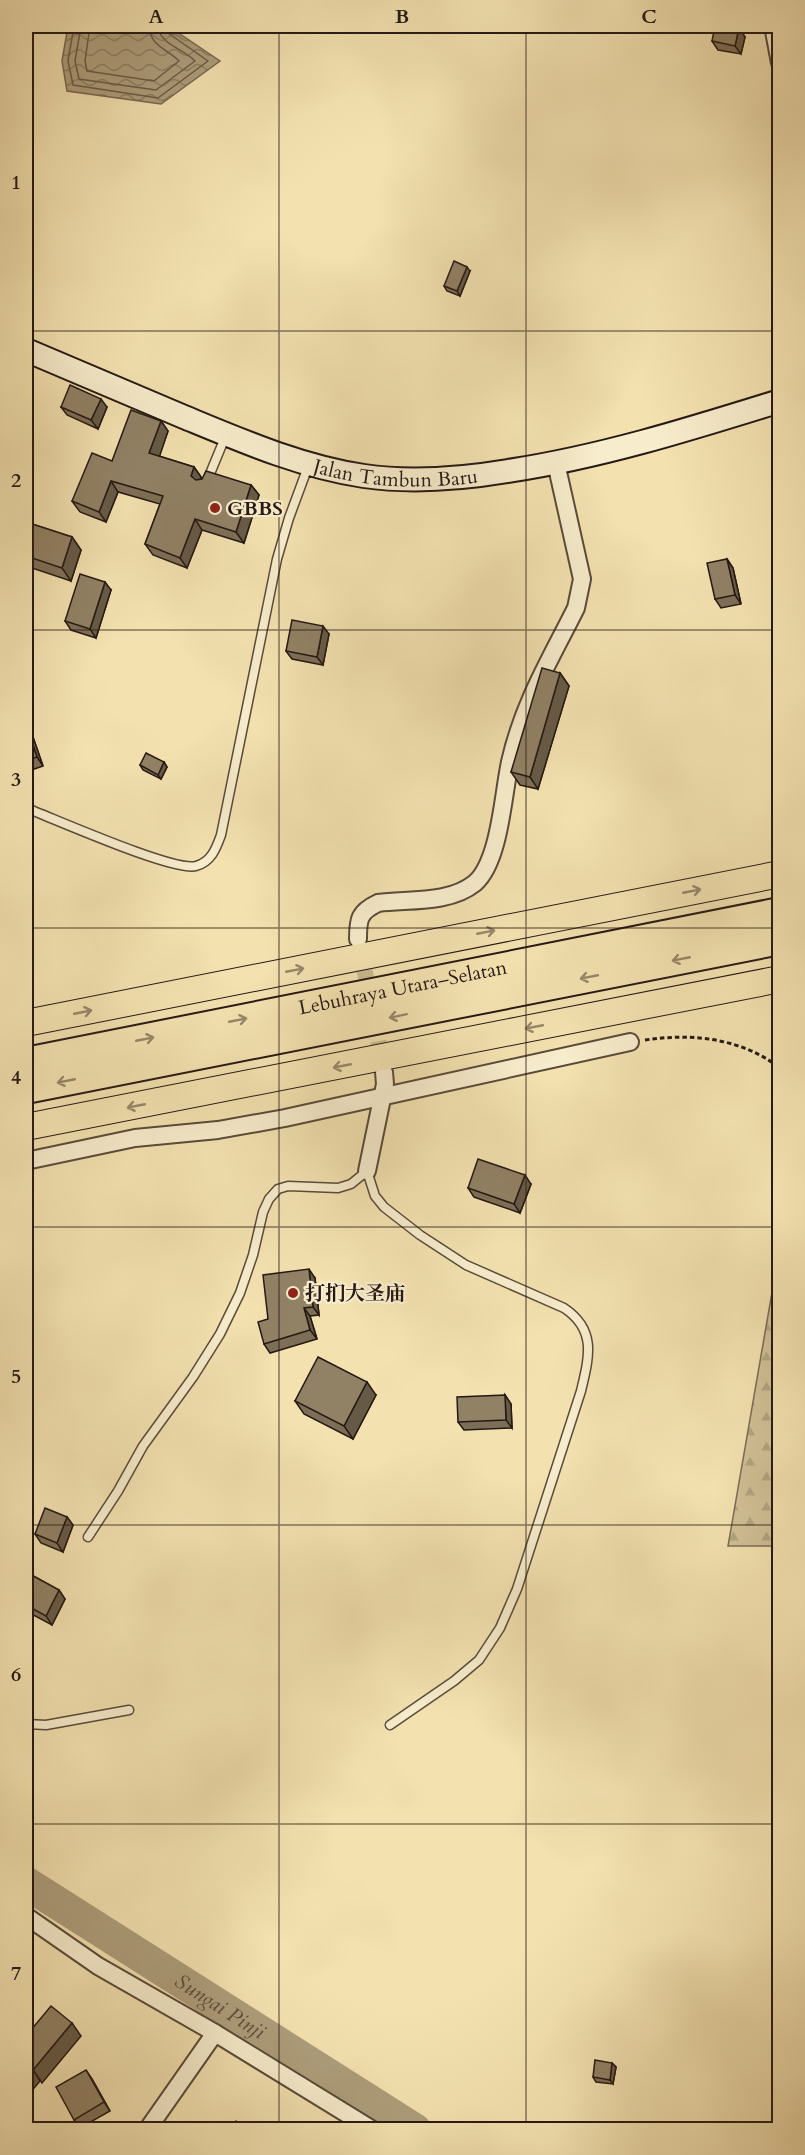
<svg xmlns="http://www.w3.org/2000/svg" width="805" height="2155" viewBox="0 0 805 2155" font-family="Cardo,'Noto Serif SC',serif">
	<defs>
		<pattern id="forest-firs" width="22" height="20" patternUnits="userSpaceOnUse" patternTransform="scale(1.5)"><rect width="22" height="20" fill="#d0bf95"/><path d="M5 1l3.5 6h-7zM16 11l3.5 6h-7z" fill="#b2a480"/></pattern>
		<pattern id="water-waves" width="16" height="10" patternUnits="userSpaceOnUse" patternTransform="scale(1.5)"><rect width="16" height="10" fill="#ad9d7b"/><path d="M0 5q4-4 8 0t8 0" fill="none" stroke="#8d7f64"/></pattern>
	</defs>
	<rect width="100%" height="100%" fill="#f3e1b0"/>
	<filter id="stains"><feTurbulence type="fractalNoise" baseFrequency=".00333" numOctaves="4"/><feColorMatrix values="0 0 0 0 .2 0 0 0 0 .09 0 0 0 0 .02 0 0 0 .5 -.17"/></filter>
	<radialGradient id="worn" r=".72"><stop offset=".6" stop-color="#630" stop-opacity="0"/><stop offset="1" stop-color="#630" stop-opacity=".3"/></radialGradient>
	<polygon fill="url(#forest-firs)" stroke="#7b6c54" stroke-width="1.5" points="779,1252 779,1546 728,1546"/>
	<polygon fill="url(#water-waves)" stroke="#776851" stroke-width="1.5" points="68,26 168,26 220,61 161,104 67,91 62,61"/>
	<g fill="none" stroke-linecap="round" stroke-linejoin="round">
		<g stroke="#6a5b47" stroke-width="1.5">
			<polyline points="74,26 68,61 73,85 158,98 208,61 168,33 166,26"/>
			<path d="M81 26 75 61 79 79 156 90 195 61C184 49 159 44 158 26"/>
			<path d="M90 26 85 61 87 71 154 81 179 61C167 49 150 46 149 26"/>
		</g>
		<path stroke="#ad9d7b" stroke-width="33" id="s1" d="M26 1883 415 2130"/>
		<polyline stroke="#cab991" stroke-width="16" stroke-dasharray="16 8" stroke-linecap="butt" points="360,947 383,1066"/>
		<g stroke="#594b3a" stroke-width="11">
			<g id="service">
				<polyline points="207,481 226,435"/>
				<path d="M26 808C55 819 174 872 196 866 211 862 216 849 221 835L277 559 289 518 309 464"/>
				<path d="M88 1537 118 1491 143 1446 193 1377 220 1334 240 1293 253 1255 263 1212 269 1199 278 1189 288 1186 338 1188 351 1184 367 1171 375 1196 384 1207 420 1235 466 1265 564 1308C597 1330 589 1357 581 1391L517 1589 500 1628 479 1660 454 1681 390 1725"/>
				<polyline points="26,1724 46,1725 129,1710"/>
			</g>
		</g>
		<g stroke="#594b3a" stroke-width="20">
			<g id="minor">
				<polyline points="773,26 780,63"/>
				<path d="M358 939C358 919 359 912 378 903 409 899 449 904 475 883 500 861 503 794 510 762 523 704 550 660 576 608L582 579 556 463"/>
				<polyline points="26,1161 135,1138 218,1130 285,1118 630,1042"/>
				<polyline points="367,1171 385,1084 384,1072"/>
				<polyline points="26,1916 98,1966 215,2033 373,2130"/>
				<polyline points="147,2130 215,2033"/>
			</g>
		</g>
		<g stroke="#261913" stroke-width="26">
			<g id="secondary">
				<path id="s2" d="M26 350C78 372 131 394 184 417 242 441 302 467 364 476 412 483 460 479 508 471 601 457 690 429 780 401"/>
			</g>
		</g>
		<g stroke="#261913" stroke-width="28">
			<g id="primary">
				<polyline points="26,1023 780,874"/>
				<polyline points="26,1127 780,979"/>
			</g>
		</g>
		<g stroke="#261913" stroke-width="32">
			<g id="motorway">
				<path id="s3" d="M26 1062 780 912"/>
				<polyline points="26,1089 780,940"/>
			</g>
		</g>
		<path stroke="#261913" stroke-width="3" stroke-dasharray="4.5 3" stroke-linecap="butt" d="M645 1040C692 1033 741 1038 780 1068"/>
		<use href="#service" stroke="#f7eccc" stroke-width="8"/>
		<use href="#minor" stroke="#f7eccc" stroke-width="16"/>
		<use href="#secondary" stroke="#f7eccc" stroke-width="22"/>
		<use href="#primary" stroke="#f3e1b0" stroke-width="26"/>
		<use href="#motorway" stroke="#f3e1b0" stroke-width="28"/>
	</g>
	<g fill="#7d6f57" stroke="#261913" stroke-width="1.5">
		<polygon points="739,28 745,37 741,54 718,50 712,41"/>
		<polygon points="470,271 460,296 447,291 444,286"/>
		<polygon points="61,407 107,407 98,429 67,415"/>
		<polygon points="161,421 168,431 159,456 194,467 201,477 201,479 251,485 259,495 244,543 202,530 187,568 153,555 145,544 160,504 118,492 106,522 80,512 72,501 112,461"/>
		<polygon points="26,522 72,537 81,550 71,581 26,566"/>
		<polygon points="727,559 733,568 741,604 721,608 715,599"/>
		<polygon points="111,590 96,638 71,630 65,621"/>
		<polygon points="329,634 323,665 292,659 286,651"/>
		<polygon points="560,673 569,686 538,789 520,785 511,772"/>
		<polygon points="26,728 27,728 33,737 43,766 26,772"/>
		<polygon points="164,762 167,767 161,779 143,770 140,765"/>
		<polygon points="531,1184 520,1213 474,1197 468,1188"/>
		<polygon points="315,1278 319,1315 310,1316 317,1339 270,1353 264,1344 268,1319"/>
		<polygon points="376,1395 353,1439 304,1414 295,1401"/>
		<polygon points="505,1395 511,1404 512,1428 464,1430 458,1422"/>
		<polygon points="67,1517 73,1525 63,1552 41,1543 35,1534"/>
		<polygon points="26,1572 59,1590 65,1599 52,1625 26,1611"/>
		<polygon points="612,2063 616,2067 613,2084 596,2082 593,2077"/>
		<polygon points="92,2079 110,2111 80,2128 74,2120"/>
	</g>
	<g fill="#665a47" stroke="#261913" stroke-width="1.5">
		<polygon points="739,28 745,37 741,54 735,46"/>
		<polygon points="467,267 470,271 460,296 457,291"/>
		<polygon points="101,399 107,407 98,429 91,420"/>
		<polygon points="161,421 168,431 157,464 149,453"/>
		<polygon points="194,467 201,477 199,486 191,476"/>
		<polygon points="111,481 118,492 106,522 99,512"/>
		<polygon points="251,485 259,495 244,543 236,532"/>
		<polygon points="195,519 202,530 187,568 180,558"/>
		<polygon points="72,537 81,550 71,581 62,568"/>
		<polygon points="727,559 733,568 741,604 735,595"/>
		<polygon points="105,582 111,590 96,638 90,629"/>
		<polygon points="323,626 329,634 323,665 317,657"/>
		<polygon points="560,673 569,686 538,789 530,777"/>
		<polygon points="27,728 33,737 43,766 37,757"/>
		<polygon points="164,762 167,767 161,779 158,775"/>
		<polygon points="525,1175 531,1184 520,1213 514,1204"/>
		<polygon points="309,1269 315,1278 319,1315 313,1307"/>
		<polygon points="304,1308 310,1316 317,1339 310,1330"/>
		<polygon points="367,1382 376,1395 353,1439 344,1426"/>
		<polygon points="505,1395 511,1404 512,1428 506,1420"/>
		<polygon points="67,1517 73,1525 63,1552 57,1543"/>
		<polygon points="59,1590 65,1599 52,1625 46,1616"/>
		<polygon points="72,2023 81,2036 42,2083 33,2070"/>
		<polygon points="612,2063 616,2067 613,2084 610,2080"/>
		<polygon points="32,2068 40,2081 26,2098 26,2075"/>
		<polygon points="86,2070 92,2079 110,2111 104,2102"/>
	</g>
	<g fill="#918165" stroke="#261913" stroke-width="1.5">
		<polygon points="715,26 724,26 739,28 735,46 712,41"/>
		<polygon points="454,261 467,267 457,291 444,286"/>
		<polygon points="70,385 101,399 91,420 61,407"/>
		<polygon points="131,410 161,421 149,453 194,467 191,476 196,480 202,479 206,471 251,485 236,532 195,519 180,558 145,544 163,496 111,481 99,512 72,501 92,453 112,461"/>
		<polygon points="26,522 72,537 62,568 26,556"/>
		<polygon points="727,559 735,595 715,599 707,563"/>
		<polygon points="80,574 105,582 90,629 65,621"/>
		<polygon points="292,620 323,626 317,657 286,651"/>
		<polygon points="542,668 560,673 530,777 511,772"/>
		<polygon points="26,728 27,728 37,757 26,761"/>
		<polygon points="146,753 164,762 158,775 140,765"/>
		<polygon points="478,1159 525,1175 514,1204 468,1188"/>
		<polygon points="309,1269 313,1307 304,1308 310,1330 264,1344 258,1322 268,1319 263,1275"/>
		<polygon points="318,1357 367,1382 344,1426 295,1401"/>
		<polygon points="505,1395 506,1420 458,1422 457,1397"/>
		<polygon points="45,1508 67,1517 57,1543 35,1534"/>
		<polygon points="26,1572 59,1590 46,1616 26,1605"/>
		<polygon points="51,2006 72,2023 33,2070 32,2068 26,2075 26,2036"/>
		<polygon points="595,2060 612,2063 610,2080 593,2077"/>
		<polygon points="86,2070 104,2102 74,2120 56,2087"/>
		<polygon points="236,2121 247,2130 229,2130"/>
	</g>
	<defs><path id="oneway-shaft" d="M-6 0H5M1.5-3L5.5 0L1.5 3" fill="none" stroke-width="1.6" stroke-linecap="round" stroke-linejoin="round" transform="scale(1.5)"/></defs>
	<g stroke="#978769">
		<use href="#oneway-shaft" transform="translate(692 891) rotate(-11)"/>
		<use href="#oneway-shaft" transform="translate(486 932) rotate(-11)"/>
		<use href="#oneway-shaft" transform="translate(681 959) rotate(169)"/>
		<use href="#oneway-shaft" transform="translate(295 970) rotate(-11)"/>
		<use href="#oneway-shaft" transform="translate(589 977) rotate(169)"/>
		<use href="#oneway-shaft" transform="translate(83 1012) rotate(-11)"/>
		<use href="#oneway-shaft" transform="translate(398 1016) rotate(168)"/>
		<use href="#oneway-shaft" transform="translate(238 1020) rotate(-11)"/>
		<use href="#oneway-shaft" transform="translate(534 1027) rotate(169)"/>
		<use href="#oneway-shaft" transform="translate(145 1039) rotate(-11)"/>
		<use href="#oneway-shaft" transform="translate(342 1066) rotate(169)"/>
		<use href="#oneway-shaft" transform="translate(66 1081) rotate(169)"/>
		<use href="#oneway-shaft" transform="translate(136 1106) rotate(169)"/>
	</g>
	<path fill="none" stroke="#261913" stroke-width="1.5" stroke-opacity="0.55" d="M279 26V2130M526 26V2130M26 331H780M26 630H780M26 928H780M26 1227H780M26 1525H780M26 1824H780"/>
	<g fill="#8f2418" stroke="#f7eccc" stroke-width="2">
		<circle cx="215" cy="508" r="6"/>
		<circle cx="293" cy="1293" r="6"/>
	</g>
	<g text-anchor="middle" dominant-baseline="central" stroke-width="4.5" stroke-linejoin="round" paint-order="stroke">
		<g font-size="20" fill="#261913" stroke="#f7eccc">
			<text stroke="none"><textPath href="#s2" startOffset="393">Jalan Tambun Baru</textPath></text>
			<text stroke="none"><textPath href="#s3" startOffset="384">Lebuhraya Utara–Selatan</textPath></text>
		</g>
		<g font-size="20" font-weight="bold" fill="#261913" stroke="#f7eccc" text-anchor="start">
			<text x="227" y="508">GBBS</text>
			<text x="305" y="1293">打扪大圣庙</text>
		</g>
		<g font-size="21" font-style="italic" fill="#5c4e3d" stroke="#f7eccc">
			<text stroke="none"><textPath href="#s1" startOffset="230">Sungai Pinji</textPath></text>
		</g>
	</g>
	<rect width="805" height="2155" fill="none" stroke="#f3e1b0" stroke-width="66"/>
	<rect x="33" y="33" width="739" height="2089" fill="none" stroke="#261913" stroke-width="2"/>
	<g font-size="20" text-anchor="middle" font-weight="bold" fill="#261913">
		<text x="156" y="23">A</text>
		<text x="402" y="23">B</text>
		<text x="649" y="23">C</text>
		<text x="16" y="189">1</text>
		<text x="16" y="487">2</text>
		<text x="16" y="786">3</text>
		<text x="16" y="1084">4</text>
		<text x="16" y="1383">5</text>
		<text x="16" y="1681">6</text>
		<text x="16" y="1980">7</text>
	</g>
	<rect width="100%" height="100%" filter="url(#stains)"/>
	<rect width="100%" height="100%" fill="url(#worn)"/>
</svg>
